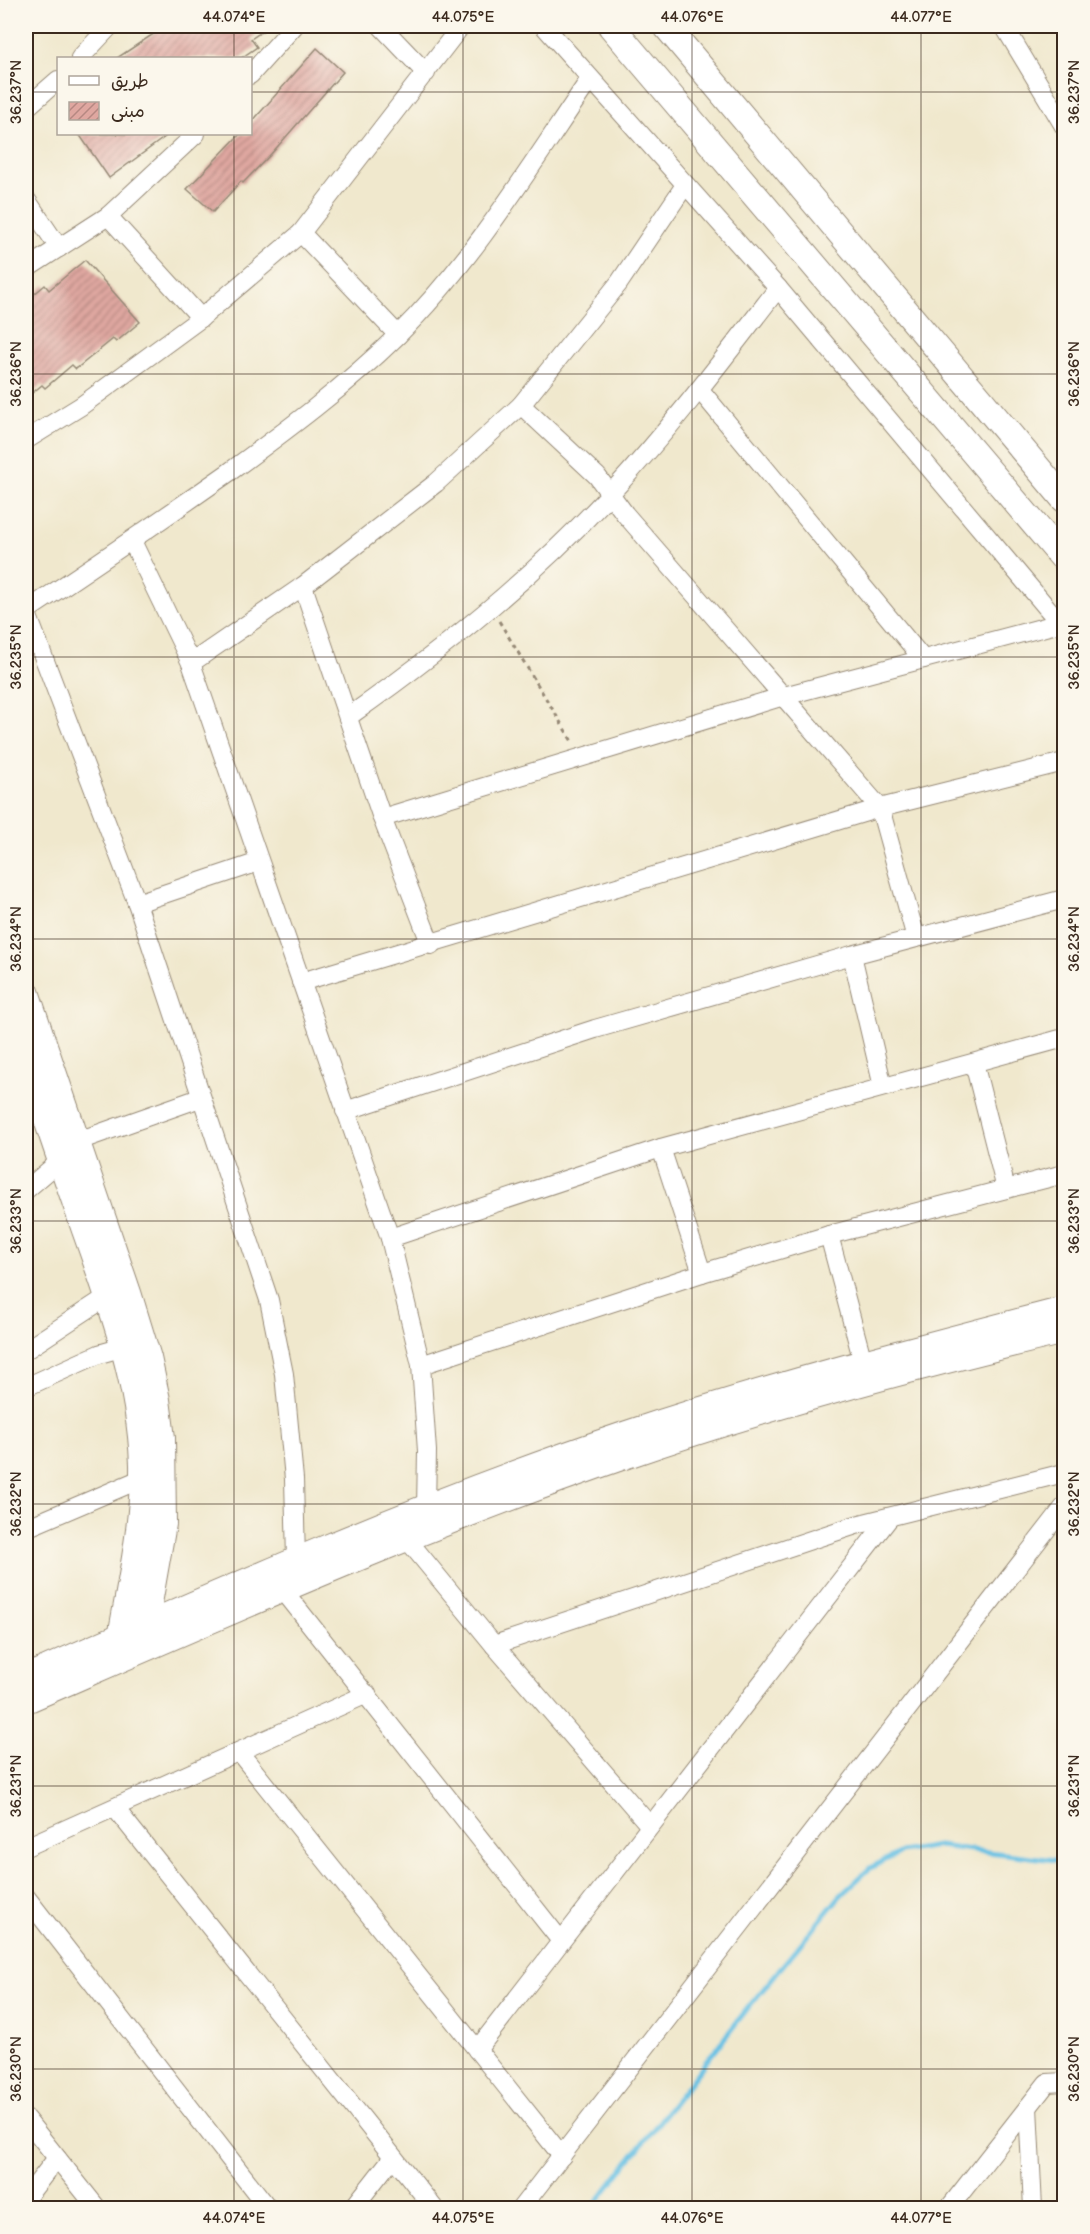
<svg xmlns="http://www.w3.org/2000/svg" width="1090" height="2234" viewBox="0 0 1090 2234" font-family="'Balsamiq Sans','Playpen Sans Arabic',sans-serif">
	<defs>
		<pattern id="building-hatch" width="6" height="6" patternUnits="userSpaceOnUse" patternTransform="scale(1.5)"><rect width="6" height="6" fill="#dfa7a0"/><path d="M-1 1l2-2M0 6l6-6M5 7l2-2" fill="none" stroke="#b68882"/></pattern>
	</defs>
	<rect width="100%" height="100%" fill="#fbf7ec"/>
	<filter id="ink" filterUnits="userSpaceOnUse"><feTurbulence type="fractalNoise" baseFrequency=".0167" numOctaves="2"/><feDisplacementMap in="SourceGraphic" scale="12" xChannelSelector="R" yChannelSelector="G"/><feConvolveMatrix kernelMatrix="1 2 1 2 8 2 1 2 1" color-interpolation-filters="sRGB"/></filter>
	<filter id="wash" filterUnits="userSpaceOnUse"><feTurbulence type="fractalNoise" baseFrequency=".008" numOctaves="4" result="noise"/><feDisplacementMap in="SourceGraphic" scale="24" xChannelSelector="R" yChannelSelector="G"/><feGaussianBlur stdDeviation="1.35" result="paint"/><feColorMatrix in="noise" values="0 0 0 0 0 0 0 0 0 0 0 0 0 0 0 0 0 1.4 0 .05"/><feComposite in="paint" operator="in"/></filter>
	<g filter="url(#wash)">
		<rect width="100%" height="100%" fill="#f0e8cd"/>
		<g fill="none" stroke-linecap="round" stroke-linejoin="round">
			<polyline stroke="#67c1e4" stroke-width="5" points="592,2208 751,2004 840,1896 870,1868 901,1852 938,1846 1064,1861"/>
		</g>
		<g id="blocks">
			<g fill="url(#building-hatch)">
				<polygon points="149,26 270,26 251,39 257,47 241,58 117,58 155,33"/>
				<polygon points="317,48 343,72 271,154 243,183 241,181 213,212 187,189 240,134 250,134 250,124"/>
				<polygon points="79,134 169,134 109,178"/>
				<polygon points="85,260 140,322 116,342 113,339 76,369 72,365 45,388 42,385 26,398 26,301 45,285 49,290"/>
			</g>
		</g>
	</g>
	<g filter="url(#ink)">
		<use href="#blocks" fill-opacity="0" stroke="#968976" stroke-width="1.5"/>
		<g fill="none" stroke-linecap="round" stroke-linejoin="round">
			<g stroke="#968976" stroke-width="20">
				<g id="street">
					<polyline points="381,26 426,73"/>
					<polyline points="544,26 778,288 1064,628"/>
					<polyline points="1004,26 1064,126"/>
					<polyline points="80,58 110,26"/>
					<polyline points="250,75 294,26"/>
					<polyline points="26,108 58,80"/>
					<polyline points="26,199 59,248"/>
					<polyline points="108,216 201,318"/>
					<polyline points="301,233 398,335"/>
					<polyline points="26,269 108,216 196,134"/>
					<polyline points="700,390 923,659"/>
					<polyline points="521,405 597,476 625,514 880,808 916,938"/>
					<polyline points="26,440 81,406 201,318 301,233 461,26"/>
					<polyline points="132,541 191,663 390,1238 421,1365 427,1451 426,1509"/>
					<polyline points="303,586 382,818 431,945"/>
					<polyline points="26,611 137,903 269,1300 284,1374 294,1479 296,1560"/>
					<path d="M26 611C94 566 161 520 228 473 287 430 345 387 397 336 473 261 530 167 590 79"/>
					<polyline points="191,663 303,586 436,483 521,405 619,283 685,185"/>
					<path d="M348 717C442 651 534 577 611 493 671 428 724 358 778 288"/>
					<polyline points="382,818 784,696 1060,623"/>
					<polyline points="137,903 259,862"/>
					<polyline points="852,955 883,1087"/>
					<polyline points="301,982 880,808 1064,762"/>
					<polyline points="974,1063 1006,1189"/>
					<polyline points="345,1111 595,1029 852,955 1064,899"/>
					<polyline points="78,1141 200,1098"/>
					<polyline points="661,1148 702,1273"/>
					<polyline points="26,1190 61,1160"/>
					<polyline points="829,1235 863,1362"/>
					<polyline points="390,1238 661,1148 1064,1038"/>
					<polyline points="26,1350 108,1296"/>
					<polyline points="421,1365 702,1273 829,1235 1064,1174"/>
					<polyline points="26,1387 99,1354 124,1347"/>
					<polyline points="26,1528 143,1478"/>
					<polyline points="406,1538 494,1645 650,1826"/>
					<polyline points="283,1590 561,1941"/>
					<polyline points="494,1645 856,1525 1064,1473"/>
					<polyline points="239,1752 562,2156"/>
					<polyline points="115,1808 434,2208"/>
					<polyline points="26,1847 367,1694"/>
					<polyline points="26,1897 268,2208"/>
					<polyline points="477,2050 890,1517"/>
					<polyline points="1028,2107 1033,2208"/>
					<polyline points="26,2119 97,2208"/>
					<polyline points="26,2198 57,2158"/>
					<polyline points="353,2208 393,2157"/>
					<polyline points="521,2208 1064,1507"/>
					<polyline points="949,2208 1047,2083 1064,2082"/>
				</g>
			</g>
			<g stroke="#968976" stroke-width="28">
				<g id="secondary">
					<polyline points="611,26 1064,559"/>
					<polyline points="666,26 1064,499"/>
					<polyline points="26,992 129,1296 148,1358 157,1400 162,1438 163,1524 143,1637"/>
					<path d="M26 1058C45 1115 65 1173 85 1230 112 1306 140 1383 143 1464 144 1527 129 1588 119 1649"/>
					<path d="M26 1678C223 1591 422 1503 627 1434 771 1386 917 1348 1064 1310"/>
					<path d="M26 1700C224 1614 422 1526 627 1455 770 1405 917 1366 1064 1331"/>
				</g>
			</g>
			<polyline stroke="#968976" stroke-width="3" stroke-dasharray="4.5 4.5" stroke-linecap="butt" points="499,621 573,743"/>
			<use href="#street" stroke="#fff" stroke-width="18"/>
			<use href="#secondary" stroke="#fff" stroke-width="26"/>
		</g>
	</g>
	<path fill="none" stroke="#3b2a1e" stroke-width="1.5" stroke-opacity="0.45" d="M234 26V58M463 26V2208M692 26V2208M921 26V2208M26 92H58M250 92H1064M234 134V2208M26 374H1064M26 657H1064M26 939H1064M26 1221H1064M26 1504H1064M26 1786H1064M26 2069H1064"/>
	<rect width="1090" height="2234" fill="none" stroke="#fbf7ec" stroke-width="66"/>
	<rect x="57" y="57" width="195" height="78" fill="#fbf7ec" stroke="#aea59a" stroke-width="1.5"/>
	<rect x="69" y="76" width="30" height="9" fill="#ffffff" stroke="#aea59a" stroke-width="1.5"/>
	<text x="111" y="87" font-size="18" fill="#3b2a1e">طريق</text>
	<rect x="69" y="102" width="30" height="18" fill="url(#building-hatch)" stroke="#aea59a" stroke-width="1.5"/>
	<text x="111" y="117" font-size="18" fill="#3b2a1e">مبنى</text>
	<rect x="33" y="33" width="1024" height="2168" fill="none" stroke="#3b2a1e" stroke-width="2"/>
	<g font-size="15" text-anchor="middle" fill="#3b2a1e">
		<text x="234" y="22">44.074°E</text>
		<text x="463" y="22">44.075°E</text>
		<text x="692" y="22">44.076°E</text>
		<text x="921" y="22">44.077°E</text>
		<text transform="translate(16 92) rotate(-90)" y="5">36.237°N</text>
		<text transform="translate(1074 92) rotate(-90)" y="5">36.237°N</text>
		<text transform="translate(16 374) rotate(-90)" y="5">36.236°N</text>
		<text transform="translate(1074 374) rotate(-90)" y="5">36.236°N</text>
		<text transform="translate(16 657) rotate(-90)" y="5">36.235°N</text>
		<text transform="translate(1074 657) rotate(-90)" y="5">36.235°N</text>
		<text transform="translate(16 939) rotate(-90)" y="5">36.234°N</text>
		<text transform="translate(1074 939) rotate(-90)" y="5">36.234°N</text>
		<text transform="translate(16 1221) rotate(-90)" y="5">36.233°N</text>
		<text transform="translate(1074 1221) rotate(-90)" y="5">36.233°N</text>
		<text transform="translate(16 1504) rotate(-90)" y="5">36.232°N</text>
		<text transform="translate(1074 1504) rotate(-90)" y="5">36.232°N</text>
		<text transform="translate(16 1786) rotate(-90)" y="5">36.231°N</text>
		<text transform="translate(1074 1786) rotate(-90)" y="5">36.231°N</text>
		<text transform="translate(16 2069) rotate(-90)" y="5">36.230°N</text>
		<text transform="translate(1074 2069) rotate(-90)" y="5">36.230°N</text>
		<text x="234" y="2223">44.074°E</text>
		<text x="463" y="2223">44.075°E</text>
		<text x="692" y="2223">44.076°E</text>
		<text x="921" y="2223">44.077°E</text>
	</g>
</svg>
